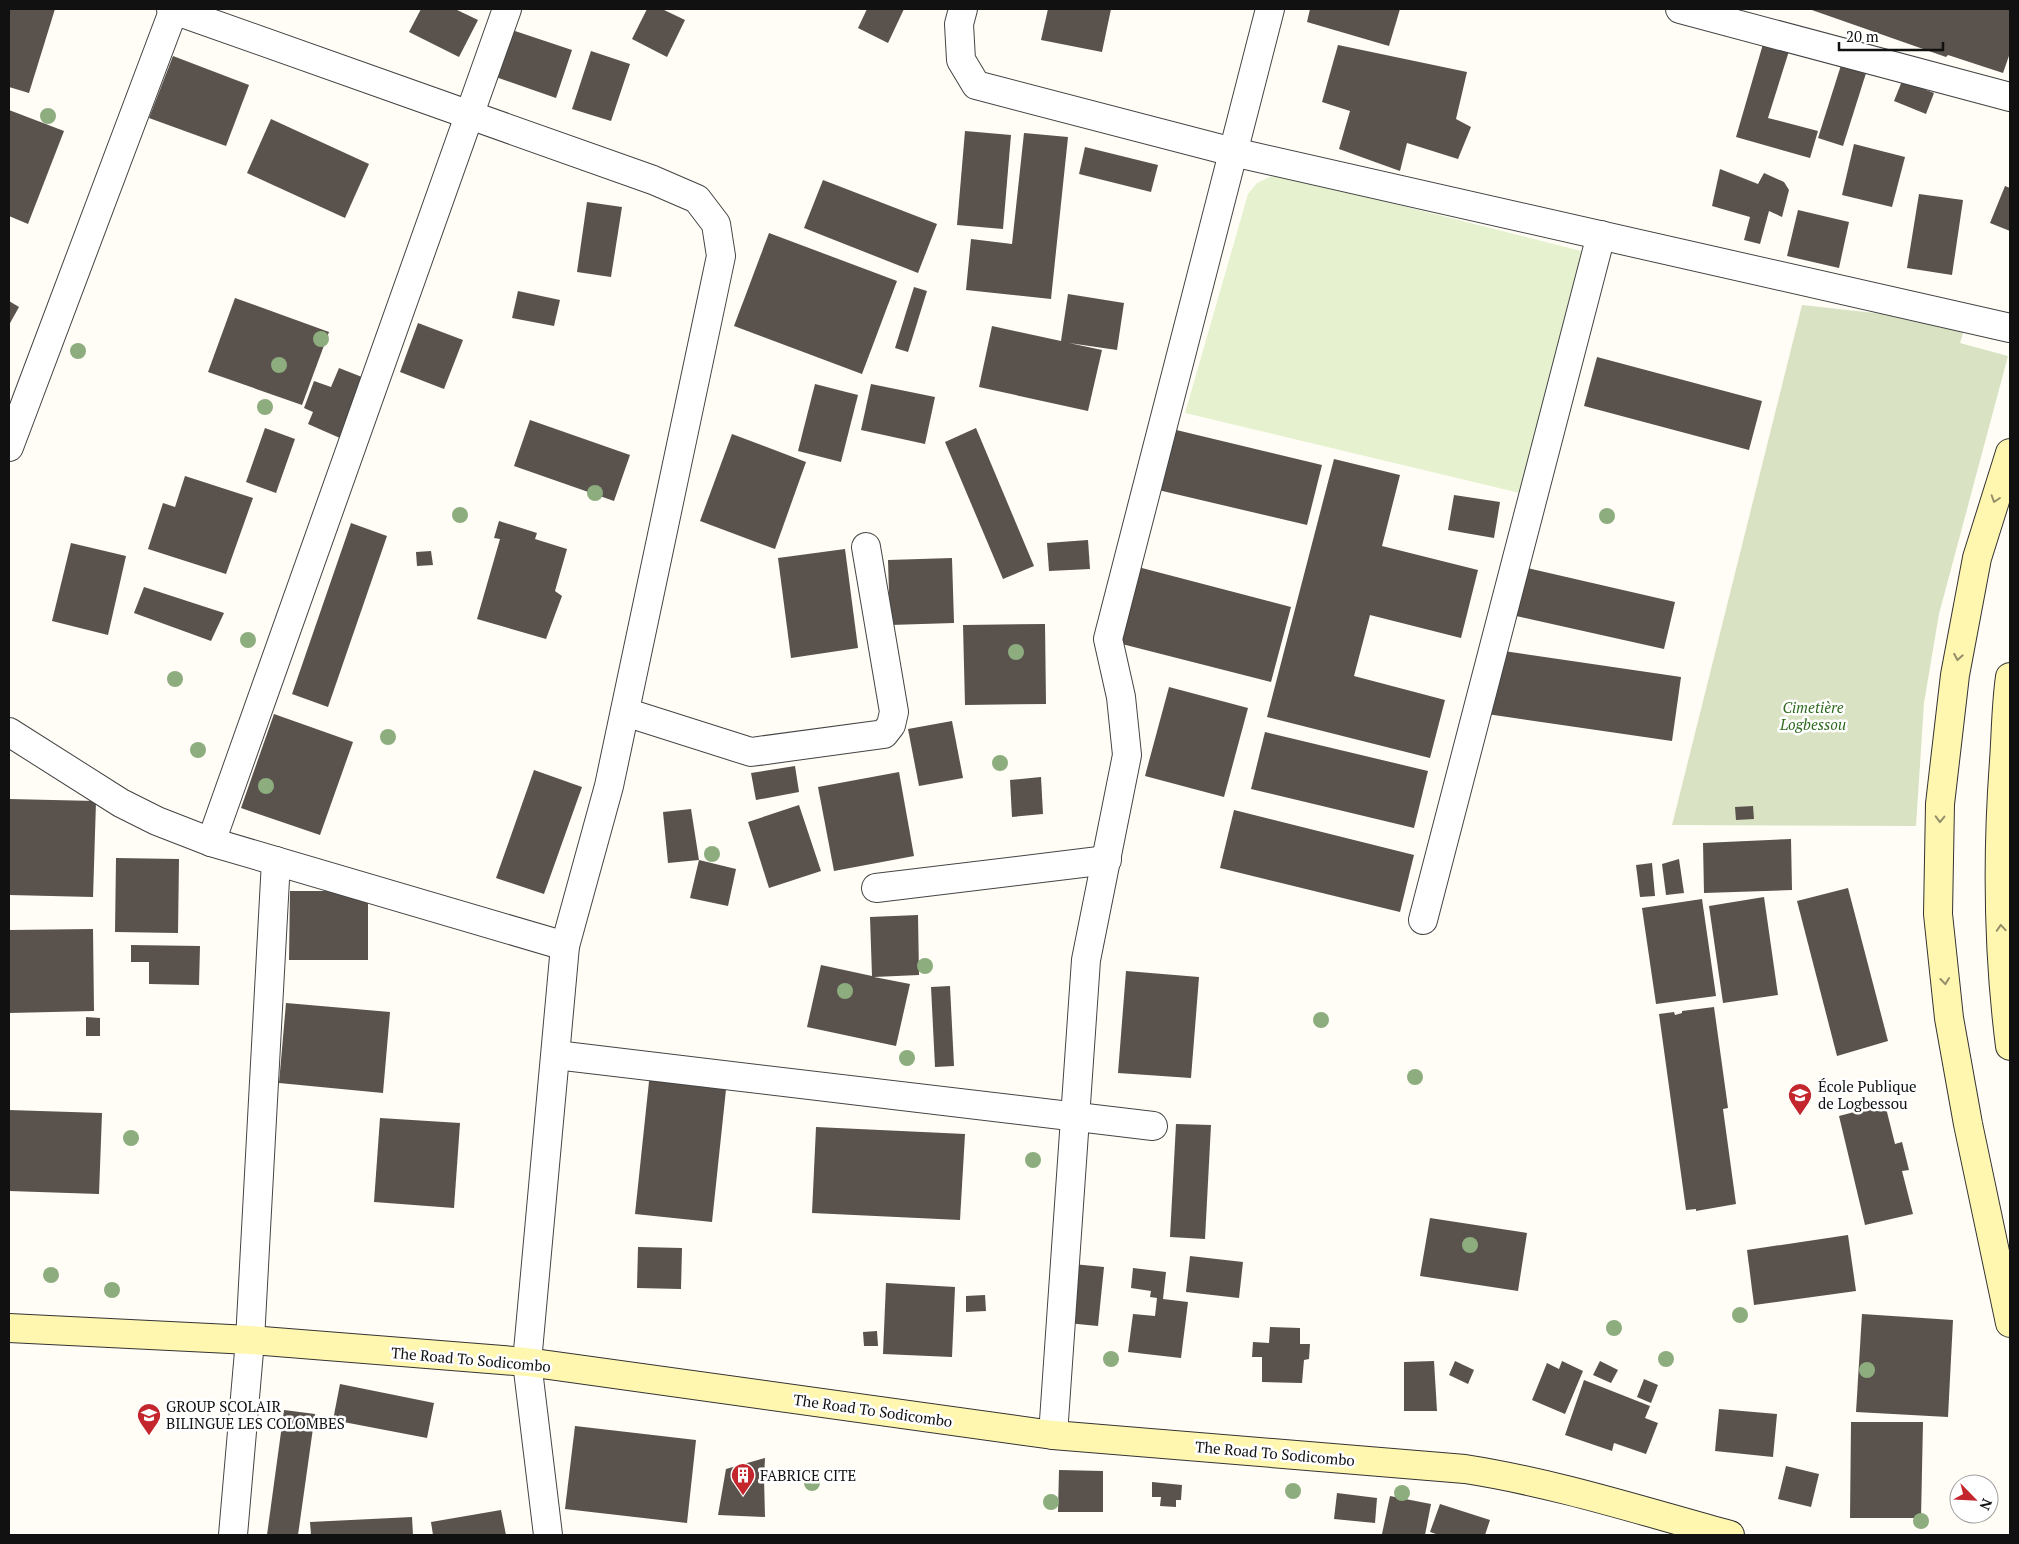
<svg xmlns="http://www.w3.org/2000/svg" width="2019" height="1544" viewBox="0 0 2019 1544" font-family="'PT Serif',serif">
	<rect width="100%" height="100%" fill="#fffdf5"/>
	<polygon fill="#d9e3c4" points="1802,305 1966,323 1960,343 2008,356 1939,614 1924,703 1916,826 1672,825"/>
	<polygon fill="#e6f2cf" points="1276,174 1605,257 1541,498 1185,413 1248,194 1257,183"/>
	<g fill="#5a524d">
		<polygon points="9,9 55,9 29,93 9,87"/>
		<polygon points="421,9 455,9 478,20 459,57 409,32"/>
		<polygon points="647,9 662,9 685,20 667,57 632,39"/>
		<polygon points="867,9 904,9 888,43 858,28"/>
		<polygon points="1048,9 1111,9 1102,52 1041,40"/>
		<polygon points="1310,9 1400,9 1389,46 1307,22"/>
		<polygon points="1809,9 2010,9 2010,53 2003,73 1948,55 1946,57"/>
		<polygon points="509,29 572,50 556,98 493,76"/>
		<polygon points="1763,44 1789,51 1768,118 1818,131 1810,158 1736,137"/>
		<polygon points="1338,45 1467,72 1456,119 1471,127 1458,159 1407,143 1400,171 1339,149 1350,111 1322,102"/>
		<polygon points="591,51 630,64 611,121 572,109"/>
		<polygon points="173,56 249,85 226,146 149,118"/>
		<polygon points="1842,62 1867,70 1843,146 1818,138"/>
		<polygon points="1902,81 1934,93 1926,114 1894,101"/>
		<polygon points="9,110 64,131 28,224 9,216"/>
		<polygon points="271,119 369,164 345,218 247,173"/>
		<polygon points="965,131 1011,135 1003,229 957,225"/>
		<polygon points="1024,133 1068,137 1051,299 966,290 971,239 1012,244"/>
		<polygon points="1854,144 1905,157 1892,207 1842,195"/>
		<polygon points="1085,147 1158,165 1151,192 1079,174"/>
		<polygon points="1720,169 1758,184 1764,173 1784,182 1789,190 1782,217 1769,211 1760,244 1744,240 1750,217 1712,206"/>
		<polygon points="823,180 937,224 918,273 804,228"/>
		<polygon points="2005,186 2010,188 2010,231 1990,223"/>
		<polygon points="1919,194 1963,200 1952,275 1907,268"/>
		<polygon points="587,202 622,207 611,277 577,272"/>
		<polygon points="1798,210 1849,222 1839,268 1787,256"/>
		<polygon points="769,233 897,281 862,374 734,326"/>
		<polygon points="914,287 927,291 908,352 895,348"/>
		<polygon points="518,291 560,300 554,326 512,318"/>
		<polygon points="1068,294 1124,303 1117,350 1069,343 1102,350 1088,411 979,387 992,326 1061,341"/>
		<polygon points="235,298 329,332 302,405 208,372"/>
		<polygon points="9,301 19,307 9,325"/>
		<polygon points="418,323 463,340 444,389 400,372"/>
		<polygon points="1597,357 1762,401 1749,450 1584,406"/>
		<polygon points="339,368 362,377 353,400 362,403 349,442 308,424 313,412 304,408 314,381 331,387"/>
		<polygon points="815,384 858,395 841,462 798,451"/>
		<polygon points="871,384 935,397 925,444 861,430"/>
		<polygon points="530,420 630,455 614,501 514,466"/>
		<polygon points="265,428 295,439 276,493 246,482"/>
		<polygon points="976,428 1034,566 1003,579 945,442"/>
		<polygon points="1168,428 1322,465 1307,525 1154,489"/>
		<polygon points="732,434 806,462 775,549 700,521"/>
		<polygon points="1334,459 1400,475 1382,546 1478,570 1461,638 1370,615 1354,676 1445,700 1430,758 1267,717"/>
		<polygon points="185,476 253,498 226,574 148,549 163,503 175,507"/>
		<polygon points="1454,495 1500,502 1494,538 1448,530"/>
		<polygon points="499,521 537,533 535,539 567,549 555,591 562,596 546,639 477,619 500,539 494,538"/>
		<polygon points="351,523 387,536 328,707 292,694"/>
		<polygon points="1088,540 1090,569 1049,571 1047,543"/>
		<polygon points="71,543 126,556 108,635 52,621"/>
		<polygon points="845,549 858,648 791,658 778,558"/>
		<polygon points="431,551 433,565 417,566 416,552"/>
		<polygon points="952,558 954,623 890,625 888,560"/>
		<polygon points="1138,567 1291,607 1271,682 1118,643"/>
		<polygon points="1523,567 1675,602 1664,649 1512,615"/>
		<polygon points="144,587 224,613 211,641 134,613"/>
		<polygon points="1045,624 1046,704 965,705 963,625"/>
		<polygon points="1497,650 1681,677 1672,741 1487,714"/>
		<polygon points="1169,687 1248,708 1224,797 1145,776"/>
		<polygon points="274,714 353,742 320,835 241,808"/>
		<polygon points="952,721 963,778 919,786 908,729"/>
		<polygon points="1265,732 1428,771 1414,828 1251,789"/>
		<polygon points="795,766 799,792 756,800 751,773"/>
		<polygon points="534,770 582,787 544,894 496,878"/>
		<polygon points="899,772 914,856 834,871 818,787"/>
		<polygon points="1041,777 1043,814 1012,817 1010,780"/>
		<polygon points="9,799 96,801 93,897 9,895"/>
		<polygon points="799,805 821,871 769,888 748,822"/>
		<polygon points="1753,806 1754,819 1736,820 1735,807"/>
		<polygon points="691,809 699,860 668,863 663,812"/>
		<polygon points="1234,810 1414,855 1400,912 1220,868"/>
		<polygon points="1791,839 1792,890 1704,893 1703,843"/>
		<polygon points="116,858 179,859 178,933 115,932"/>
		<polygon points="1679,859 1684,893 1666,895 1662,864"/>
		<polygon points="699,860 736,869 728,906 690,898"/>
		<polygon points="1652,863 1655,896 1640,897 1636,865"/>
		<polygon points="1848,888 1888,1041 1837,1056 1797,901"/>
		<polygon points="290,891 368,891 368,960 289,960"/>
		<polygon points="1764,897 1778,995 1723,1003 1709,906"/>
		<polygon points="1702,899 1716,996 1656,1004 1642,908"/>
		<polygon points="918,915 919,975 874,977 910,984 896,1046 807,1027 821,965 872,976 870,917"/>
		<polygon points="93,929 94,1011 9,1013 9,930"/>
		<polygon points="131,945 200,946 199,985 149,984 149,962 131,962"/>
		<polygon points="1126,971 1199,977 1191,1078 1118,1073"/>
		<polygon points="950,986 954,1066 935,1067 931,987"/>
		<polygon points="286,1003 390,1012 383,1093 279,1083"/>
		<polygon points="1714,1007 1728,1108 1723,1109 1736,1204 1696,1211 1696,1209 1686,1210 1659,1014 1674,1012 1675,1015 1682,1013 1682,1011"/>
		<polygon points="86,1017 100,1018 100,1036 86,1036"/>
		<polygon points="650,1072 727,1080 712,1222 635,1214"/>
		<polygon points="1885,1104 1895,1144 1902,1142 1909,1170 1902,1171 1913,1214 1865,1225 1839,1116"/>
		<polygon points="9,1110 102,1113 99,1194 9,1191"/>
		<polygon points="380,1118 460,1123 454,1208 374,1202"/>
		<polygon points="1176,1124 1211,1125 1205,1239 1170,1237"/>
		<polygon points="816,1127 965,1134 960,1220 812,1213"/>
		<polygon points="1430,1218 1527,1233 1518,1291 1420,1276"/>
		<polygon points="1848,1235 1856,1291 1754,1305 1747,1250"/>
		<polygon points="638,1247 682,1248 681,1289 637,1288"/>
		<polygon points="1190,1256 1243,1262 1239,1298 1186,1292"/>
		<polygon points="1073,1264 1104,1267 1098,1326 1067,1323"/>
		<polygon points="1133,1268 1166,1272 1163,1299 1188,1302 1181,1358 1128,1352 1133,1314 1155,1316 1157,1298 1150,1297 1151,1291 1131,1288"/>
		<polygon points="886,1283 955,1287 952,1357 883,1354"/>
		<polygon points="985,1295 986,1311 966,1312 966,1296"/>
		<polygon points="1862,1314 1953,1320 1948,1417 1856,1412"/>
		<polygon points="1270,1327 1300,1328 1300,1344 1310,1344 1309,1359 1304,1360 1302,1383 1262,1382 1262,1357 1252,1357 1253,1342 1269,1343"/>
		<polygon points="877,1331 878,1346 864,1346 863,1332"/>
		<polygon points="1434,1361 1437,1411 1404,1411 1404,1362"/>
		<polygon points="1455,1361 1474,1370 1468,1384 1449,1375"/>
		<polygon points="1562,1361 1583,1371 1565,1414 1532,1400 1547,1363 1559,1369"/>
		<polygon points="1600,1361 1618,1370 1611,1383 1593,1375"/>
		<polygon points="1644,1379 1658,1385 1651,1403 1637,1397"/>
		<polygon points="1584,1380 1650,1406 1645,1418 1658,1423 1646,1454 1614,1443 1612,1451 1565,1435"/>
		<polygon points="340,1384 434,1403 427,1438 333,1420"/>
		<polygon points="1719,1409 1777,1414 1773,1457 1715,1451"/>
		<polygon points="284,1410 315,1414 298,1535 267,1535"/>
		<polygon points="1851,1422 1923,1422 1921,1518 1850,1518"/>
		<polygon points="575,1426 696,1440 687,1523 565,1509"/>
		<polygon points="765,1458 764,1478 765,1517 718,1515 726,1469"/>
		<polygon points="1786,1466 1819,1474 1811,1507 1778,1499"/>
		<polygon points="1059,1470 1103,1471 1103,1512 1058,1512"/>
		<polygon points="1152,1482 1182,1485 1181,1500 1176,1500 1176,1507 1160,1506 1161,1497 1152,1497"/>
		<polygon points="1337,1493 1377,1498 1375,1523 1334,1519"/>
		<polygon points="1390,1496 1431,1504 1425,1535 1382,1534"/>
		<polygon points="1440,1504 1490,1520 1485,1535 1439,1535 1430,1532"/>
		<polygon points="501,1510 506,1535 433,1535 431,1522"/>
		<polygon points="412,1517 413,1535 311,1535 310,1522"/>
	</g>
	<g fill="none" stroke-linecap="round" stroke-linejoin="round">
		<g stroke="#444" stroke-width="30">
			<g id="minor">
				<polyline points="171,9 653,180 697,199 716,224 721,256 609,786 565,946 527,1362 548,1535"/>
				<polyline points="963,9 959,24 961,60 976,85 1233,152 2010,328"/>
				<polyline points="1680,9 2010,97"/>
				<polyline points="9,447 174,9"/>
				<polyline points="625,712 751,752 884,734 891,725 894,712 866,547"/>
				<polyline points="9,732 121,803 157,821 211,842 565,946"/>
				<polyline points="211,842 507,9"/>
				<polyline points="876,888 1107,860"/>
				<polyline points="1423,920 1601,235"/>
				<polyline points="556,1055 1153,1126"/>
				<polyline points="1053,1435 1086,960 1127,755 1121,697 1108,639 1270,9"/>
				<polyline points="233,1535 250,1340 276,861"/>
			</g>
		</g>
		<g stroke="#333" stroke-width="30">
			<g id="secondary">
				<polyline points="2010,453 1977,558 1955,675 1940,804 1938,914 1949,1018 1968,1124 2010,1323"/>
				<path d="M2010 677C2006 704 2006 733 2004 761 1997 856 1998 952 2010 1046"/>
				<path d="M9 1328 250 1340 527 1362 1053 1435 1465 1469C1555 1483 1642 1511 1730 1535"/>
			</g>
		</g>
		<use href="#minor" stroke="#fff" stroke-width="28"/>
		<use href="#secondary" stroke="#fff6b0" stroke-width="28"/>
	</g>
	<g fill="#8dad7f">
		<circle cx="48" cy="116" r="8"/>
		<circle cx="321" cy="339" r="8"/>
		<circle cx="78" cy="351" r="8"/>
		<circle cx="279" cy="365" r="8"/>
		<circle cx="265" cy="407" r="8"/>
		<circle cx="595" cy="493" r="8"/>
		<circle cx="460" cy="515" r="8"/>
		<circle cx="1607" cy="516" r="8"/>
		<circle cx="248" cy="640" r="8"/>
		<circle cx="1016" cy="652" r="8"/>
		<circle cx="175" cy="679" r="8"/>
		<circle cx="388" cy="737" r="8"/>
		<circle cx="198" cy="750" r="8"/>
		<circle cx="1000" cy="763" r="8"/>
		<circle cx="266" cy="786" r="8"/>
		<circle cx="712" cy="854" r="8"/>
		<circle cx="925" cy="966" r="8"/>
		<circle cx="845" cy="991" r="8"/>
		<circle cx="1321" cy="1020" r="8"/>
		<circle cx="907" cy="1058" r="8"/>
		<circle cx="1415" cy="1077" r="8"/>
		<circle cx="131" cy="1138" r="8"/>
		<circle cx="1033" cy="1160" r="8"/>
		<circle cx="1470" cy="1245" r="8"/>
		<circle cx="51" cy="1275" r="8"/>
		<circle cx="112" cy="1290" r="8"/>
		<circle cx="1740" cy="1315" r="8"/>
		<circle cx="1614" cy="1328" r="8"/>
		<circle cx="1111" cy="1359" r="8"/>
		<circle cx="1666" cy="1359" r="8"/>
		<circle cx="1867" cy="1370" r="8"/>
		<circle cx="812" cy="1483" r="8"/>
		<circle cx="1293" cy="1491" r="8"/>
		<circle cx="1402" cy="1493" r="8"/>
		<circle cx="1051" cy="1502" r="8"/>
		<circle cx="1921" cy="1521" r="8"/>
	</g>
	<defs><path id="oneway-chevron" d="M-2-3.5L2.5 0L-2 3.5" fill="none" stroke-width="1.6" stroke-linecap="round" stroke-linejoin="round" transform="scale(1.25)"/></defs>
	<g stroke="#948f68">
		<use href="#oneway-chevron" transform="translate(1995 499) rotate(108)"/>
		<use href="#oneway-chevron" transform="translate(1958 657) rotate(100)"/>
		<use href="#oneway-chevron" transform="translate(1940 819) rotate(91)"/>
		<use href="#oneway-chevron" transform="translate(2001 928) rotate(-94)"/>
		<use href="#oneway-chevron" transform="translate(1945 981) rotate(84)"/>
	</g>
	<defs>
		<g id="school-pin" transform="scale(1.25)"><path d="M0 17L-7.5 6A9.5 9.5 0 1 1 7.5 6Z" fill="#c4262e" stroke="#fff"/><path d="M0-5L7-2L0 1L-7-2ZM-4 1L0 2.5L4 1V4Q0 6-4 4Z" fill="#fff"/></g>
		<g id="building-pin" transform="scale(1.25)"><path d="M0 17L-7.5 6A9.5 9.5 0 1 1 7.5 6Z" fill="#c4262e" stroke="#fff"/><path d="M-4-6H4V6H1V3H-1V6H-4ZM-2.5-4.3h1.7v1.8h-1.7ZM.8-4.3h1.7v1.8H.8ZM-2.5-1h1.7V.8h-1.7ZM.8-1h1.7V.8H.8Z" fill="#fff"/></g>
	</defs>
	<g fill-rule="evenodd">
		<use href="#school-pin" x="1800" y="1095"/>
		<use href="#school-pin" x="149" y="1415"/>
		<use href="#building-pin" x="743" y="1475"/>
	</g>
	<g text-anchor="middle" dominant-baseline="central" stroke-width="5" stroke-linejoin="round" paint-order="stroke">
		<g font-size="15" font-style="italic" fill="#2f6b1f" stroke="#fff">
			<text x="1813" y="707">Cimetière<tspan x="1813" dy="17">Logbessou</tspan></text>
		</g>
		<g font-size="15" fill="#111" stroke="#fff" text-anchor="start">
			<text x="1818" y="1086">École Publique<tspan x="1818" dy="17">de Logbessou</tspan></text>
			<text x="166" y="1406">GROUP SCOLAIR<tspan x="166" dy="17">BILINGUE LES COLOMBES</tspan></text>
			<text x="760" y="1475">FABRICE CITE</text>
		</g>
		<g font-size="15" fill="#111" stroke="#fff">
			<text transform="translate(471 1359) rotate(5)">The Road To Sodicombo</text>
			<text transform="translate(873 1410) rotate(8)">The Road To Sodicombo</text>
			<text transform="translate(1275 1453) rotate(5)">The Road To Sodicombo</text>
		</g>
	</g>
	<rect width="2019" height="1544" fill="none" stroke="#111111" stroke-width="20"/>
	<g transform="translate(1974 1499) rotate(114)"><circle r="24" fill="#ffffff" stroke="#a0a0a0"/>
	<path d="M0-4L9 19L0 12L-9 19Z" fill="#c4262e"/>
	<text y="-8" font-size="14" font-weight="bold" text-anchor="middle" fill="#111111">N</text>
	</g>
	<path d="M1839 42v8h104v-8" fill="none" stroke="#111111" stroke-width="2.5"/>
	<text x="1846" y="42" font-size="15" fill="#111111" stroke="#ffffff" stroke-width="4" paint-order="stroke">20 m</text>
</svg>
